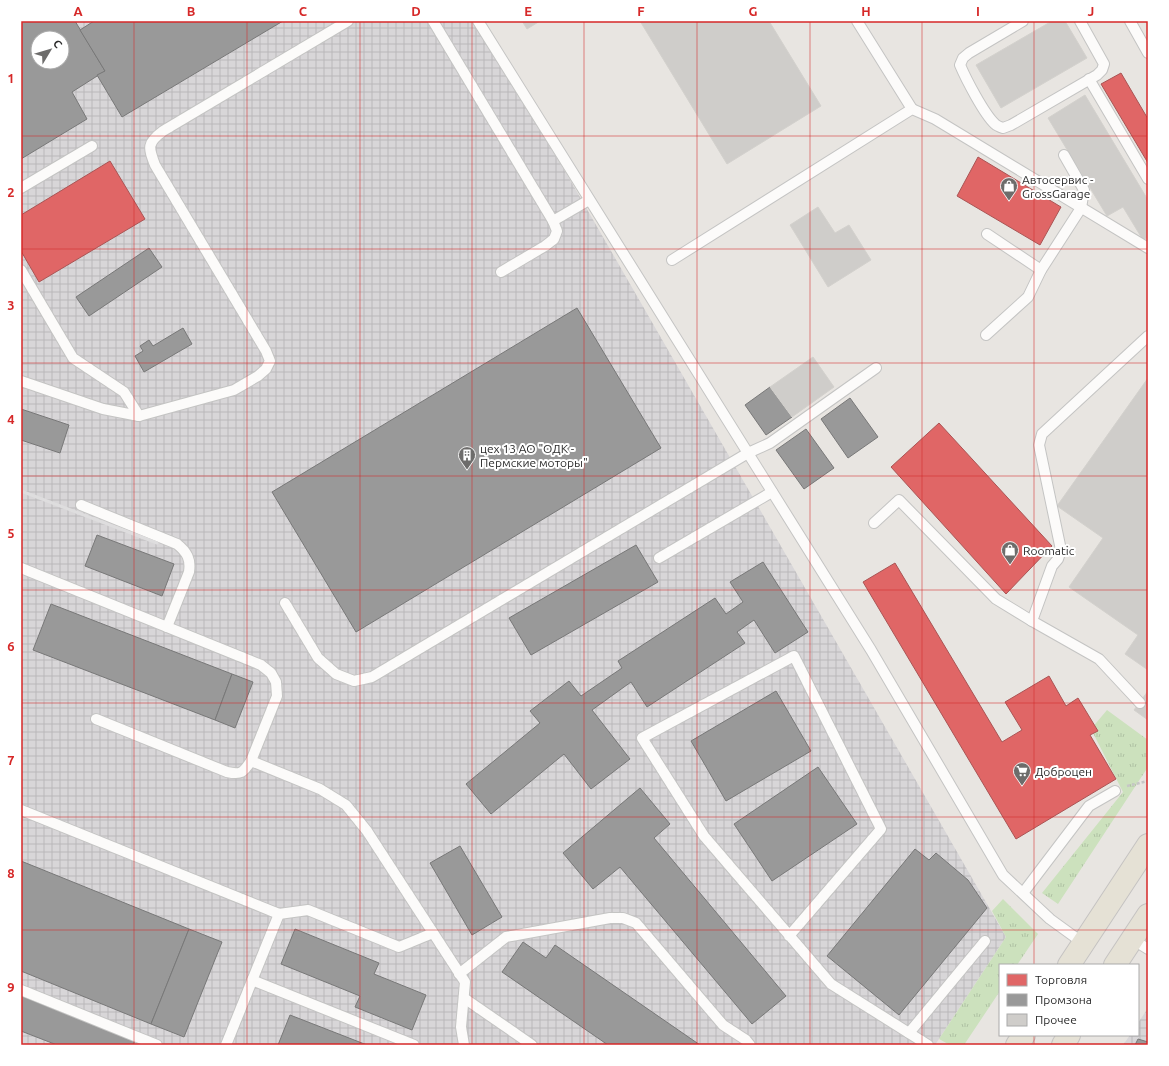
<svg xmlns="http://www.w3.org/2000/svg" width="1169" height="1066" viewBox="0 0 1169 1066" font-family="Ubuntu,sans-serif">
	<defs>
		<pattern id="industrial-grid" width="8" height="8" patternUnits="userSpaceOnUse"><rect width="8" height="8" fill="#d8d6d8"/><path d="M0 4h8M4 0v8" fill="none" stroke="#bab8ba"/></pattern>
		<pattern id="grass-tufts" width="24" height="20" patternUnits="userSpaceOnUse"><rect width="24" height="20" fill="#cce1bd"/><path d="M3 7l-1-3M5 7V3M7 7l1-3M15 17l-1-3M17 17v-4M19 17l1-3" fill="none" stroke="#afc1a3"/></pattern>
	</defs>
	<rect width="100%" height="100%" fill="#e8e5e1"/>
	<g fill="url(#industrial-grid)" fill-rule="evenodd">
		<path d="M21 21H473L569 178 1006 937 935 1045H27L21 1042ZM38 38H62V62H38Z"/>
		<polygon points="1148,1008 1148,1045 1123,1045 1130,1035 1138,1035 1138,1023"/>
	</g>
	<g fill="url(#grass-tufts)">
		<polygon points="1107,710 1148,740 1148,767 1058,904 1042,893 1123,792 1091,729"/>
		<polygon points="1003,899 1038,934 1017,965 1000,965 1000,991 964,1045 950,1045 939,1039 1006,937 992,911"/>
	</g>
	<g fill="#e06666" stroke="#aa5454">
		<polygon points="1121,73 1148,119 1148,163 1101,84"/>
		<polygon points="978,157 1061,207 1040,245 957,196"/>
		<polygon points="110,161 145,219 39,282 21,251 21,215"/>
		<polygon points="939,423 1052,546 1006,594 891,467"/>
		<polygon points="895,563 1002,742 1022,730 1005,702 1049,676 1066,706 1078,698 1098,731 1090,735 1116,779 1016,839 863,582"/>
	</g>
	<g fill="#999" stroke="#787878" fill-rule="evenodd">
		<path d="M21 21H75L105 71 72 92 87 119 21 159ZM38 38H62V62H38Z"/>
		<polygon points="94,21 283,21 122,117 97,75 105,71 80,30"/>
		<polygon points="149,248 162,267 89,316 76,297"/>
		<polygon points="577,308 661,448 356,632 272,492"/>
		<polygon points="183,328 192,344 144,372 135,356 143,351 140,346 149,340 153,346"/>
		<polygon points="770,387 792,417 766,435 745,405"/>
		<polygon points="850,398 878,437 848,458 821,419"/>
		<polygon points="21,409 69,425 60,453 21,440"/>
		<polygon points="806,429 834,468 804,489 776,450"/>
		<polygon points="97,535 174,564 162,596 85,566"/>
		<polygon points="636,545 658,582 531,655 509,618"/>
		<polygon points="763,562 808,632 775,653 754,620 737,632 745,643 647,707 631,682 592,710 630,759 591,789 564,754 491,814 466,784 540,723 530,711 569,681 581,696 622,668 618,661 715,598 726,614 743,602 730,582"/>
		<polygon points="51,604 232,674 215,720 33,650"/>
		<polygon points="232,674 253,682 235,728 215,720"/>
		<polygon points="776,691 811,751 726,801 691,741"/>
		<polygon points="818,767 857,824 772,881 734,824"/>
		<polygon points="640,788 670,824 654,838 786,996 752,1024 620,867 593,889 563,853"/>
		<polygon points="460,846 502,917 472,935 430,863"/>
		<polygon points="915,849 929,860 936,853 968,880 987,908 899,1015 827,956"/>
		<polygon points="21,861 189,929 151,1024 21,971"/>
		<polygon points="189,929 222,942 184,1037 151,1024"/>
		<polygon points="295,929 379,963 374,974 426,995 412,1030 355,1007 360,996 281,964"/>
		<polygon points="523,942 546,958 555,945 700,1045 608,1045 502,972"/>
		<polygon points="21,996 135,1041 133,1045 57,1045 21,1031"/>
		<polygon points="290,1015 367,1045 278,1045"/>
		<polygon points="1138,1039 1148,1042 1148,1045 1135,1045"/>
	</g>
	<g fill="#cfcdca" stroke="#d3d1cd">
		<polygon points="522,21 540,21 527,29"/>
		<polygon points="640,21 769,21 821,106 727,164"/>
		<polygon points="1052,21 1065,21 1087,58 1001,108 976,65"/>
		<polygon points="1085,95 1148,200 1148,237 1143,240 1123,207 1107,216 1048,118"/>
		<polygon points="818,207 835,233 849,225 871,260 828,287 790,225"/>
		<polygon points="813,357 834,387 792,417 770,387"/>
		<polygon points="1148,378 1148,670 1125,654 1138,635 1069,587 1103,538 1057,506"/>
		<polygon points="1148,691 1148,720 1134,710"/>
	</g>
	<g fill="none" stroke-linecap="round" stroke-linejoin="round">
		<g stroke="#c4c4c3" stroke-width="12">
			<g id="service">
				<polyline points="433,21 553,221 557,231 554,239 545,246 501,272"/>
				<polyline points="478,21 871,650 1003,875 1050,919 1083,943"/>
				<polyline points="857,21 912,109"/>
				<path d="M1023 21 969 53 963 58 960 65C966 79 984 114 995 124 997 126 1000 127 1003 128L1011 125 1097 75 1102 70 1104 64 1080 21"/>
				<polyline points="1130,21 1148,53"/>
				<polyline points="1089,79 1148,179"/>
				<polyline points="21,188 92,146"/>
				<polyline points="553,221 589,200"/>
				<polyline points="987,234 1041,270"/>
				<polyline points="672,260 912,109 935,119 1148,248"/>
				<polyline points="21,270 73,358 124,392 139,416"/>
				<polyline points="986,335 1028,297 1041,270 1081,208 1084,190 1064,155"/>
				<path d="M21 381 103 409 139 416 234 390 258 376 266 369 270 361 266 351 155 165C148 147 147 143 163 131L348 21"/>
				<path d="M81 505 177 544C187 552 191 559 189 572L167 627"/>
				<polyline points="874,523 899,500 996,599 1032,621"/>
				<polyline points="659,558 772,492"/>
				<polyline points="21,568 261,665 271,673 276,682 277,696 251,761"/>
				<polyline points="285,603 318,658 336,674 354,681 372,677 748,453 770,443 876,368"/>
				<polyline points="1140,703 1099,659 1032,621 1052,566 1058,559 1061,550 1039,445 1042,434 1148,336"/>
				<path d="M96 719 227 772C241 775 243 773 251 761L320 789 346 805 367 831 465 982 461 1027 464 1045"/>
				<polyline points="21,810 279,914 308,910 399,947 433,933"/>
				<polyline points="1023,893 1089,806 1115,791"/>
				<polyline points="789,936 881,829 794,656 642,738 704,836 831,984 928,1045"/>
				<polyline points="1132,939 1148,949"/>
				<polyline points="459,974 506,937 610,918 623,918 636,923 723,1025 746,1040 750,1045"/>
				<polyline points="252,980 414,1045"/>
				<polyline points="21,990 157,1045"/>
				<polyline points="464,998 532,1045"/>
				<polyline points="909,1033 985,941"/>
				<polyline points="226,1045 279,914"/>
			</g>
		</g>
		<g stroke="#c5c3c2" stroke-width="24">
			<g id="primary">
				<polyline points="1069,965 1148,845"/>
				<polyline points="1115,965 1148,915"/>
				<polyline points="1017,1045 1024,1035"/>
				<polyline points="1063,1045 1069,1035"/>
			</g>
		</g>
		<polyline stroke="#c6c6c6" stroke-width="2.5" stroke-dasharray="3 2" stroke-linecap="butt" points="1127,786 1148,781"/>
		<use href="#service" stroke="#fcfbfa" stroke-width="10"/>
		<use href="#primary" stroke="#e5e1d5" stroke-width="22"/>
		<polyline stroke="#deddde" stroke-width="3" points="21,491 157,543"/>
	</g>
	<path fill="none" stroke="#d62828" stroke-width="1" stroke-opacity="0.55" d="M134 21V1045M247 21V1045M360 21V1045M472 21V1045M584 21V1045M697 21V1045M810 21V1045M922 21V1045M1034 21V965M21 136H1148M21 249H1148M21 363H1148M21 476H1148M21 590H1148M21 703H1148M21 817H1148M21 930H1148M1034 1035V1045"/>
	<defs>
		<g id="shop-pin" transform="scale(0.9)"><path d="M0 17L-7.5 6A9.5 9.5 0 1 1 7.5 6Z" fill="#6d6c6b" stroke="#fff"/><path d="M-5-2.5h2.3a2.7 3.5 0 0 1 5.4 0H5L5.5 6h-11ZM-1.5-2.5h3a1.5 2.3 0 0 0-3 0Z" fill="#fff"/></g>
		<g id="building-pin" transform="scale(0.9)"><path d="M0 17L-7.5 6A9.5 9.5 0 1 1 7.5 6Z" fill="#6d6c6b" stroke="#fff"/><path d="M-4-6H4V6H1V3H-1V6H-4ZM-2.5-4.3h1.7v1.8h-1.7ZM.8-4.3h1.7v1.8H.8ZM-2.5-1h1.7V.8h-1.7ZM.8-1h1.7V.8H.8Z" fill="#fff"/></g>
		<g id="supermarket-pin" transform="scale(0.9)"><path d="M0 17L-7.5 6A9.5 9.5 0 1 1 7.5 6Z" fill="#6d6c6b" stroke="#fff"/><path d="M-6-5.5h2.5l.6 2H6L4.5 2H-2.5L-4.4-4H-6ZM-1.5 3.2a1.3 1.3 0 1 0 .1 0ZM3 3.2a1.3 1.3 0 1 0 .1 0Z" fill="#fff"/></g>
	</defs>
	<g fill-rule="evenodd">
		<use href="#shop-pin" x="1009" y="186"/>
		<use href="#building-pin" x="467" y="455"/>
		<use href="#shop-pin" x="1010" y="550"/>
		<use href="#supermarket-pin" x="1022" y="771"/>
	</g>
	<g text-anchor="middle" dominant-baseline="central" stroke-width="4" stroke-linejoin="round" paint-order="stroke">
		<g font-size="12" fill="#2b2b2b" stroke="#fff" text-anchor="start">
			<text x="1022" y="179">Автосервис -<tspan x="1022" dy="14">GrossGarage</tspan></text>
			<text x="480" y="448">цех 13 АО "ОДК -<tspan x="480" dy="14">Пермские моторы"</tspan></text>
			<text x="1023" y="550">Roomatic</text>
			<text x="1035" y="771">Доброцен</text>
		</g>
	</g>
	<rect width="1169" height="1066" fill="none" stroke="#ffffff" stroke-width="44"/>
	<rect x="999" y="964" width="140" height="72" fill="#ffffff" stroke="#aaaaaa"/>
	<rect x="1007" y="974" width="20" height="12" fill="#e06666" stroke="#aaaaaa"/>
	<text x="1035" y="984" font-size="12" fill="#2b2b2b">Торговля</text>
	<rect x="1007" y="994" width="20" height="12" fill="#999999" stroke="#aaaaaa"/>
	<text x="1035" y="1004" font-size="12" fill="#2b2b2b">Промзона</text>
	<rect x="1007" y="1014" width="20" height="12" fill="#cfcdca" stroke="#aaaaaa"/>
	<text x="1035" y="1024" font-size="12" fill="#2b2b2b">Прочее</text>
	<g transform="translate(50 50) rotate(52)"><circle r="19" fill="#ffffff" stroke="#aaaaaa"/>
	<path d="M0-3L7 15L0 10L-7 15Z" fill="#6d6c6b"/>
	<text y="-6" font-size="11" font-weight="bold" text-anchor="middle" fill="#2b2b2b">С</text>
	</g>
	<rect x="22" y="22" width="1125" height="1022" fill="none" stroke="#d62828" stroke-width="1.5"/>
	<g font-size="13" text-anchor="middle" font-weight="bold" fill="#d62828">
		<text x="78" y="16">A</text>
		<text x="191" y="16">B</text>
		<text x="303" y="16">C</text>
		<text x="416" y="16">D</text>
		<text x="528" y="16">E</text>
		<text x="641" y="16">F</text>
		<text x="753" y="16">G</text>
		<text x="866" y="16">H</text>
		<text x="978" y="16">I</text>
		<text x="1091" y="16">J</text>
		<text x="11" y="83">1</text>
		<text x="11" y="197">2</text>
		<text x="11" y="310">3</text>
		<text x="11" y="424">4</text>
		<text x="11" y="538">5</text>
		<text x="11" y="651">6</text>
		<text x="11" y="765">7</text>
		<text x="11" y="878">8</text>
		<text x="11" y="992">9</text>
	</g>
</svg>
